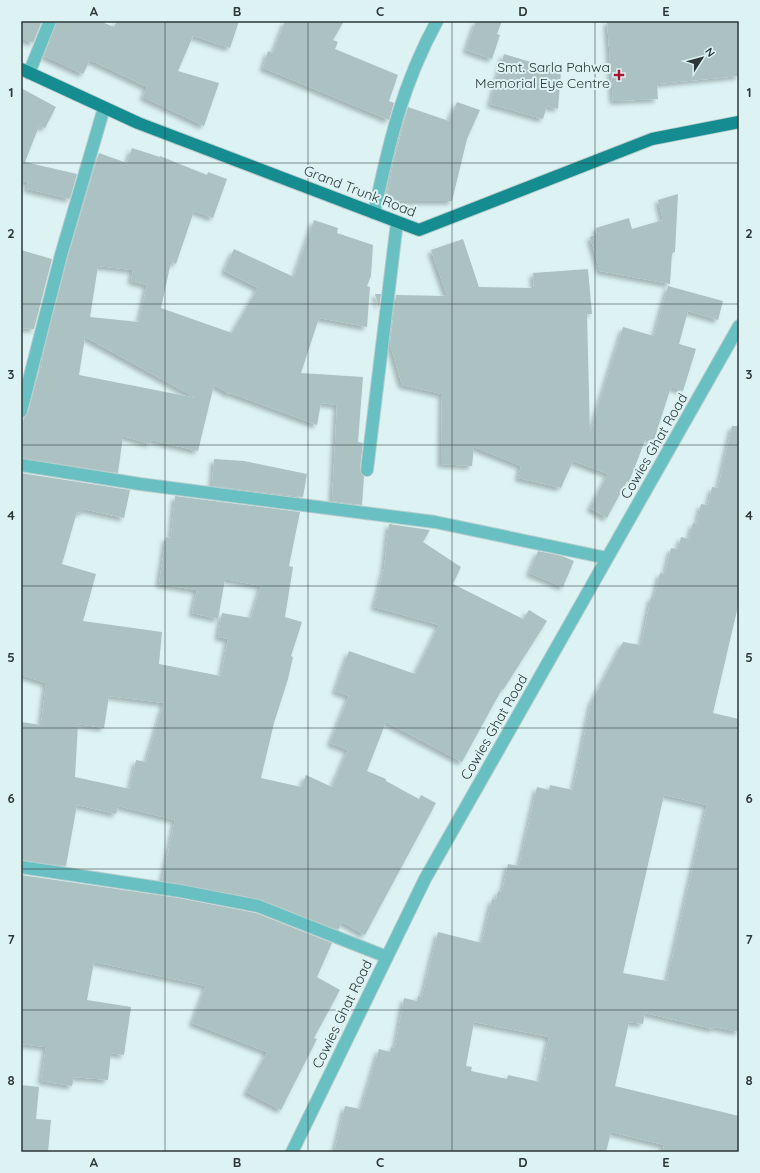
<svg xmlns="http://www.w3.org/2000/svg" width="760" height="1173" viewBox="0 0 760 1173" font-family="Quicksand,sans-serif">
	<defs>
		<filter id="shadow"><feDropShadow dx="-3.5" dy="3.5" stdDeviation="2" flood-color="#0004"/></filter>
	</defs>
	<rect width="100%" height="100%" fill="#ddf3f3"/>
	<g fill="#acc2c2" fill-rule="evenodd" filter="url(#shadow)">
		<polygon points="21,21 42,21 33,43 21,38"/>
		<polygon points="57,21 100,21 114,27 117,21 239,21 230,48 193,36 178,71 219,83 204,126 143,97 147,87 90,60 83,74 44,56"/>
		<polygon points="285,21 344,21 333,40 338,42 335,49 398,75 389,101 394,103 389,120 263,68 268,51 273,53"/>
		<polygon points="476,21 502,21 497,34 500,35 492,59 466,50"/>
		<polygon points="607,21 739,21 739,76 657,84 658,99 613,101"/>
		<polygon points="504,54 561,71 558,109 547,106 543,119 490,104"/>
		<polygon points="21,88 56,107 45,128 39,126 25,162 77,174 70,199 27,189 28,182 21,181"/>
		<polygon points="457,102 480,110 467,139 452,201 403,201 387,198 393,164 408,107 449,121"/>
		<path d="M132 148 160 157V156L207 175 208 172 227 179 213 218 194 211 176 264 171 262 161 308 232 333 258 288 224 271 234 249 294 277 314 220 338 228 337 233 373 245 371 276 367 286 370 287 367 327 319 318 301 373 363 377 358 442 363 443 360 469 364 477 362 505 332 501 337 405 321 403 317 425 230 393 229 394 214 385 198 451 151 440 150 444 123 436 118 473 21 458V436L24 418 28 413 39 372H41L44 350 68 257 99 153 127 163ZM98 266 133 270 131 281 147 285 139 322 90 317ZM85 337 196 398 79 375Z"/>
		<polygon points="678,194 675,252 672,253 670,284 600,271 590,237 597,234 596,228 629,218 632,229 663,220 658,200"/>
		<polygon points="463,239 479,287 534,288 533,273 588,269 592,314 587,314 590,433 623,327 654,336 668,286 723,301 718,320 688,311 679,344 696,349 683,391 671,387 654,440 646,438 629,482 627,481 607,518 590,508 608,474 573,461 561,488 518,478 521,466 474,447 472,466 441,464 442,394 402,385 390,344 396,295 447,296 431,250"/>
		<polygon points="21,250 52,259 34,329 21,328"/>
		<polygon points="375,294 381,294 379,308"/>
		<path d="M732 426H739V602L713 713 739 719V1032L714 1027 713 1029 645 1013 643 1024 629 1022 615 1086 739 1116V1152H663L664 1145 611 1132 606 1152H349L335 1149 345 1106 361 1109 379 1049 390 1052 391 1047 395 1048 404 998 417 1001 418 996 422 997 438 932 482 943 492 899 496 900 498 891 502 892 508 864 519 866 537 787 549 790 550 785 573 790 591 703 623 642 641 645 651 597 654 598 660 573 665 574 671 548 678 549 681 537 689 539 693 523 697 524 701 504 708 505 712 487 718 488ZM664 795 707 805 667 981 623 973ZM474 1022 549 1037 540 1082 508 1075 507 1079 471 1071 472 1067 466 1066Z"/>
		<polygon points="214,459 244,461 307,474 303,497 212,486"/>
		<path d="M21 473 130 490 124 518 83 509V513L77 512 62 564 96 574 83 621 162 632 159 664 221 676 228 639 218 637 222 613 251 618 261 586 225 579 218 619 192 613 197 590 159 584 166 537 171 538 175 496 300 512 289 566 293 567 285 617 302 622 291 656 293 657 288 679 274 723 261 778 301 787 306 775 332 787 348 750 330 743 349 696 335 691 349 651 415 674 439 625 374 607 384 569 389 524 430 530 423 542 461 567 453 584 523 619 529 610 547 621 503 690 502 689 462 762 386 722 367 771 386 779V781L419 799 421 795 436 803 365 935 342 922 338 930 259 899 162 881 175 820 118 806 116 814 77 805 66 866 21 860V722L41 725 46 683 21 675ZM109 696 164 703 146 762 136 760 130 789 75 777 78 724 104 728Z"/>
		<polygon points="538,551 562,556 574,561 563,587 529,573"/>
		<polygon points="21,875 179,898 256,913 332,943 317,977 340,990 314,1038 317,1039 281,1110 246,1092 267,1052 192,1023 206,986 94,962 87,1000 131,1007 124,1055 111,1053 108,1080 74,1077 72,1086 41,1081 46,1047 21,1044"/>
		<polygon points="21,1085 39,1087 36,1119 51,1120 48,1152 21,1152"/>
	</g>
	<g fill="none" stroke-linecap="round" stroke-linejoin="round">
		<g stroke="#bacdcd" stroke-width="14">
			<g id="minor">
				<polyline points="29,73 50,21"/>
				<path d="M374 213C389 143 402 85 437 21"/>
				<polyline points="21,411 61,255 104,108"/>
				<polyline points="21,465 140,484 435,522 607,558"/>
				<polyline points="367,470 397,222"/>
				<polyline points="21,867 180,891 258,906 387,957"/>
				<polyline points="292,1152 425,879 739,326"/>
			</g>
		</g>
		<g stroke="#bacdcd" stroke-width="14">
			<polyline id="major" points="21,69 138,123 419,230 652,139 739,122"/>
		</g>
		<use href="#minor" stroke="#69c0c3" stroke-width="12"/>
		<use href="#major" stroke="#148c90" stroke-width="12"/>
	</g>
	<path fill="none" stroke="#2e3737" stroke-width="1" stroke-opacity="0.55" d="M165 21V1152M308 21V1152M452 21V1152M595 21V1152M21 163H739M21 304H739M21 445H739M21 586H739M21 728H739M21 869H739M21 1010H739"/>
	<path fill="#aa1436" stroke="#ddf3f3" stroke-width="1.5" d="M617 69h4v4h4v4h-4v4h-4v-4h-4v-4h4z"/>
	<g text-anchor="middle" dominant-baseline="central" stroke-width="4" stroke-linejoin="round" paint-order="stroke">
		<g font-size="14" fill="#2e3737" stroke="#ddf3f3" text-anchor="end">
			<text x="610" y="67">Smt. Sarla Pahwa<tspan x="610" dy="16">Memorial Eye Centre</tspan></text>
		</g>
		<g font-size="14" fill="#2e3737" stroke="#ddf3f3">
			<text transform="translate(360 191) rotate(21)">Grand Trunk Road</text>
			<text transform="translate(654 446) rotate(-60)">Cowies Ghat Road</text>
			<text transform="translate(494 727) rotate(-60)">Cowies Ghat Road</text>
			<text transform="translate(342 1014) rotate(-64)">Cowies Ghat Road</text>
		</g>
	</g>
	<rect width="760" height="1173" fill="none" stroke="#ddf3f3" stroke-width="44"/>
	<g transform="translate(702 58) rotate(54)" stroke="#ddf3f3" stroke-width="3" paint-order="stroke">
	<path d="M0-3L7 15L0 10L-7 15Z" fill="#2e3737"/>
	<text y="-6" font-size="11" font-weight="bold" text-anchor="middle" fill="#2e3737">N</text>
	</g>
	<rect x="22" y="22" width="716" height="1129" fill="none" stroke="#2e3737" stroke-width="1.5"/>
	<g font-size="13" text-anchor="middle" font-weight="bold" fill="#2e3737">
		<text x="94" y="16">A</text>
		<text x="237" y="16">B</text>
		<text x="380" y="16">C</text>
		<text x="523" y="16">D</text>
		<text x="666" y="16">E</text>
		<text x="11" y="97">1</text>
		<text x="749" y="97">1</text>
		<text x="11" y="238">2</text>
		<text x="749" y="238">2</text>
		<text x="11" y="379">3</text>
		<text x="749" y="379">3</text>
		<text x="11" y="520">4</text>
		<text x="749" y="520">4</text>
		<text x="11" y="662">5</text>
		<text x="749" y="662">5</text>
		<text x="11" y="803">6</text>
		<text x="749" y="803">6</text>
		<text x="11" y="944">7</text>
		<text x="749" y="944">7</text>
		<text x="11" y="1085">8</text>
		<text x="749" y="1085">8</text>
		<text x="94" y="1167">A</text>
		<text x="237" y="1167">B</text>
		<text x="380" y="1167">C</text>
		<text x="523" y="1167">D</text>
		<text x="666" y="1167">E</text>
	</g>
</svg>
